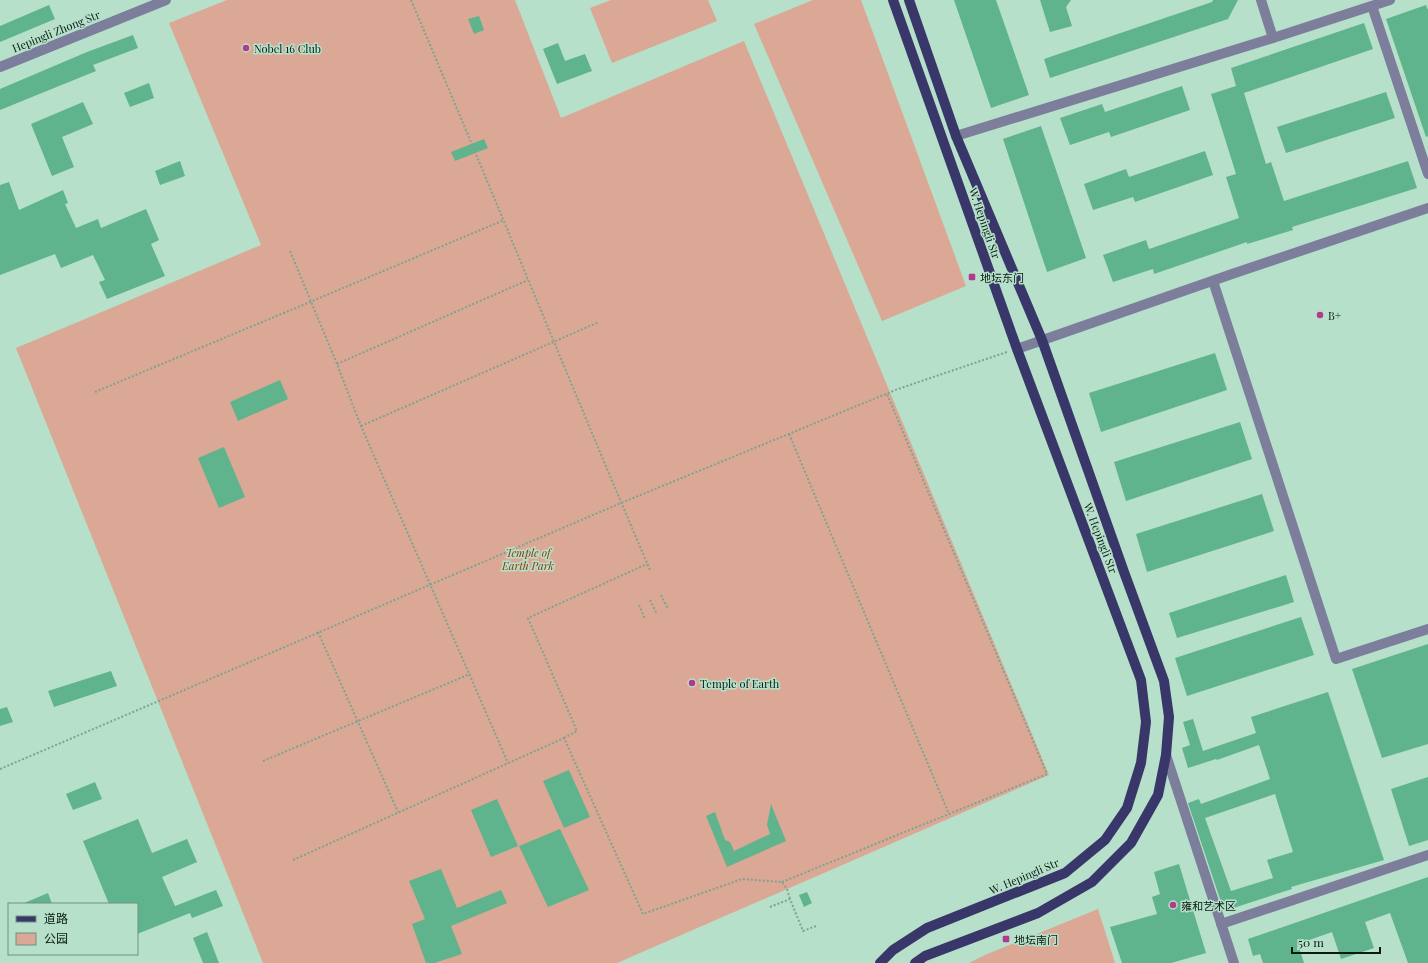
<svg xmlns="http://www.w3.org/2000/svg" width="1428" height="963" viewBox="0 0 1428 963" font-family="'Playfair Display','Noto Sans SC',serif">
	<rect width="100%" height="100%" fill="#b6e0ca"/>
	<g fill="#daa894">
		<polygon points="227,0 515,0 561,118 744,41 1049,775 617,963 263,963 16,348 261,245 169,23"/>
		<polygon points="611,0 708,0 717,21 612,63 590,8"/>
		<polygon points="813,0 861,0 966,286 882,321 754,24"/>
		<polygon points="1098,909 1115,963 969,963 985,955"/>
	</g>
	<g fill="#5fb38d" fill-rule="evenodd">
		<polygon points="954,0 996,0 1029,95 991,108"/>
		<polygon points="1040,0 1071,0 1066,7 1072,26 1050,32"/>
		<polygon points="1213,0 1238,0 1228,19 1050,78 1044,59 1212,2"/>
		<polygon points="49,5 55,19 0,42 0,26"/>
		<polygon points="1426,5 1428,10 1428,136 1426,137 1386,19"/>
		<polygon points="479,16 484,30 474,34 468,19"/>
		<polygon points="1364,23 1373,49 1244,93 1266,164 1271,162 1284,201 1408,161 1417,188 1292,227 1293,230 1247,244 1247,242 1154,274 1153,269 1113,282 1103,255 1146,240 1149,249 1239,218 1226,177 1236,174 1211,94 1236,86 1231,68"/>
		<polygon points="133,35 138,48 93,65 96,71 0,110 0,89 87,52"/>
		<polygon points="558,43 565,61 585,54 592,71 557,84 543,49"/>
		<polygon points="149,83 154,98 130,107 124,93"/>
		<polygon points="1182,86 1190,110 1111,137 1109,132 1070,145 1060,118 1102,104 1105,112"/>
		<polygon points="1386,92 1395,118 1286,153 1277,127"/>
		<polygon points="83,102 93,124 62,137 74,167 52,176 31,124"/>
		<polygon points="1041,126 1086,258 1047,272 1003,139"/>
		<polygon points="484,139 488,148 455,161 451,152"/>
		<polygon points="1205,151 1213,175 1135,202 1133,197 1093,210 1084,184 1126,169 1129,177"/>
		<polygon points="180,161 185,176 160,185 155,171"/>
		<polygon points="9,182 19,210 63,190 68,203 65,204 76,228 98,219 101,228 146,209 159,240 151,244 165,276 107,299 99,282 105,280 93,255 61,268 55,254 0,275 0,185"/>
		<polygon points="1215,353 1227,390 1101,432 1089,393"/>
		<polygon points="280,380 288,399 238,421 230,402"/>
		<polygon points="1240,422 1252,459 1126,501 1114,462"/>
		<polygon points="224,447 245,497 219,508 198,458"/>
		<polygon points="1262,494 1274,531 1147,572 1136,534"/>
		<polygon points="1286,575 1294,602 1177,638 1169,613"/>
		<polygon points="1301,617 1314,655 1187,696 1175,658"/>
		<polygon points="1428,644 1428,744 1382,758 1352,669"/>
		<polygon points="111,671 117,686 54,707 48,691"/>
		<path d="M1328 692 1384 860 1291 887 1292 889 1224 911 1188 803 1199 799 1201 804 1270 779 1259 745 1217 760 1216 759 1188 768 1182 748 1190 745 1183 722 1193 719 1203 751 1256 733 1251 717ZM1275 794 1293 852 1267 860 1273 878 1231 891 1205 818Z"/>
		<polygon points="7,707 13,722 0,726 0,709"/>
		<polygon points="569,770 590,817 564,828 543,781"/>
		<polygon points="1428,777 1428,840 1409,846 1391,789"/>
		<polygon points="95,782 102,799 73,810 66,794"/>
		<polygon points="497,799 518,846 491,857 471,810"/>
		<polygon points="771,804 786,841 727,867 706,816 715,812 725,840 730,842 734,851 770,834 767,825"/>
		<polygon points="138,819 152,853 187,839 197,862 162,877 175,906 216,890 223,906 192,918 190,913 137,934 137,904 109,904 83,841"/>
		<polygon points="560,829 589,890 548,907 519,846"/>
		<polygon points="1179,864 1206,953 1171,963 1122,963 1110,927 1157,914 1152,897 1160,894 1154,872"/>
		<polygon points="441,869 457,908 501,890 507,903 451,926 462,954 434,963 426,963 412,924 425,919 409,881"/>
		<polygon points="1428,877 1428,963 1408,963 1390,913 1365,922 1374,948 1341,959 1332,932 1298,944 1304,963 1263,963 1260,954 1253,956 1248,939"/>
		<polygon points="807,892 812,903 804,907 799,895"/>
		<polygon points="48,893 52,904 22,904"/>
		<polygon points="207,932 219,963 203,963 193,938"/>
	</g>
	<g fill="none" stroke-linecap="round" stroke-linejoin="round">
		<g stroke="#80a290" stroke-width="2" stroke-dasharray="2 2" stroke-linecap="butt">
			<path d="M411 0C492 190 569 381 650 570"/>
			<polyline points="290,251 337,364 361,426 508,763"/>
			<polyline points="337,364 528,280"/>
			<polyline points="95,392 310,302 504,220"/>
			<polyline points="361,426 599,322"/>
			<polyline points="789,434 949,814"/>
			<polyline points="661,595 668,609"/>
			<polyline points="650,600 657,614"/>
			<polyline points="639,605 645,619"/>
			<polyline points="318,632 398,812"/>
			<polyline points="564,738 577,731 528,618 647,564"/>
			<polyline points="263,761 470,674"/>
			<polyline points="0,769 621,503 898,389 1007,352"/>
			<polyline points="293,860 564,738 643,914 742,879 782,882 787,889 790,899"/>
			<polyline points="782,882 1047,774 887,394"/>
			<polyline points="770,907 790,899 803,931 816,926"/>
		</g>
		<g stroke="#7c7e9c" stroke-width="10">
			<polyline points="1261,0 1273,38"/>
			<polyline points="1372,6 1428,174"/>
			<polyline points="0,67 166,0"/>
			<polyline points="956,136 1273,38 1390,0"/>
			<polyline points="1213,281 1336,659 1428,629"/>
			<polyline points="1166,755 1234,963"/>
			<polyline points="1221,924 1428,855"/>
		</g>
		<polyline stroke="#7c7e9c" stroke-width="10" points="1017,349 1232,274 1428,208"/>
		<g stroke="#39376a" stroke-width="10">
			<polyline points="909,0 956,136 1042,340 1124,572 1164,681 1169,717 1166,755 1158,795 1131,843 1092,882 1038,913 925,956 915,963"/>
			<polyline points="880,963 893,950 927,928 1065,873 1105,840 1127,808 1141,763 1146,722 1141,680 1017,349 893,0"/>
		</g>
	</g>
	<g fill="#b3398d" stroke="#b6e0ca" stroke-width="1.5">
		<circle cx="246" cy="48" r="4"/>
		<rect x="968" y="273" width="8" height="8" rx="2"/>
		<circle cx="1320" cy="315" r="4"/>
		<circle cx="692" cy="683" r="4"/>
		<circle cx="1173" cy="905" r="4"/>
		<rect x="1002" y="935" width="8" height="8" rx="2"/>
	</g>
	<g text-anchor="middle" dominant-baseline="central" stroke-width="3" stroke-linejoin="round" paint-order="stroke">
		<g font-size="11" fill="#0a1a13" stroke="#b6e0ca">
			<text transform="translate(56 31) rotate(-22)">Hepingli Zhong Str</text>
			<text transform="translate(985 223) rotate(71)">W. Hepingli Str</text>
			<text transform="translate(1101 538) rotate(69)">W. Hepingli Str</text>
			<text transform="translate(1024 876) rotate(-23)">W. Hepingli Str</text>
		</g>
		<g font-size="11" fill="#0a1a13" stroke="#b6e0ca" text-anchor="start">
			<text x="254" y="48">Nobel 16 Club</text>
			<text x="980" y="277">地坛东门</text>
			<text x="1328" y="315">B+</text>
			<text x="700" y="683">Temple of Earth</text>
			<text x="1181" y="905">雍和艺术区</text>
			<text x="1014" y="939">地坛南门</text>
		</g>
		<g font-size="11" font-style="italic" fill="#8d3504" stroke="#b6e0ca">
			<text x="528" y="552">Temple of<tspan x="528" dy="13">Earth Park</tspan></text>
		</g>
	</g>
	<rect x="8" y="903" width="130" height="52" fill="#b6e0ca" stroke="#719181"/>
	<rect x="16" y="916" width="20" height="6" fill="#39376a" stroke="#719181"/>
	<text x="44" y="923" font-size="12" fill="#0a1a13">道路</text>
	<rect x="16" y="933" width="20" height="12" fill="#daa894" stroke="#719181"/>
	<text x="44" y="943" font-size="12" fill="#0a1a13">公园</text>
	<path d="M1292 947v6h88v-6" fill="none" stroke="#0a1a13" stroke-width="2"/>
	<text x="1298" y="947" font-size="12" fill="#0a1a13" stroke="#b6e0ca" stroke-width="3" paint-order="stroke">50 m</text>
</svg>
